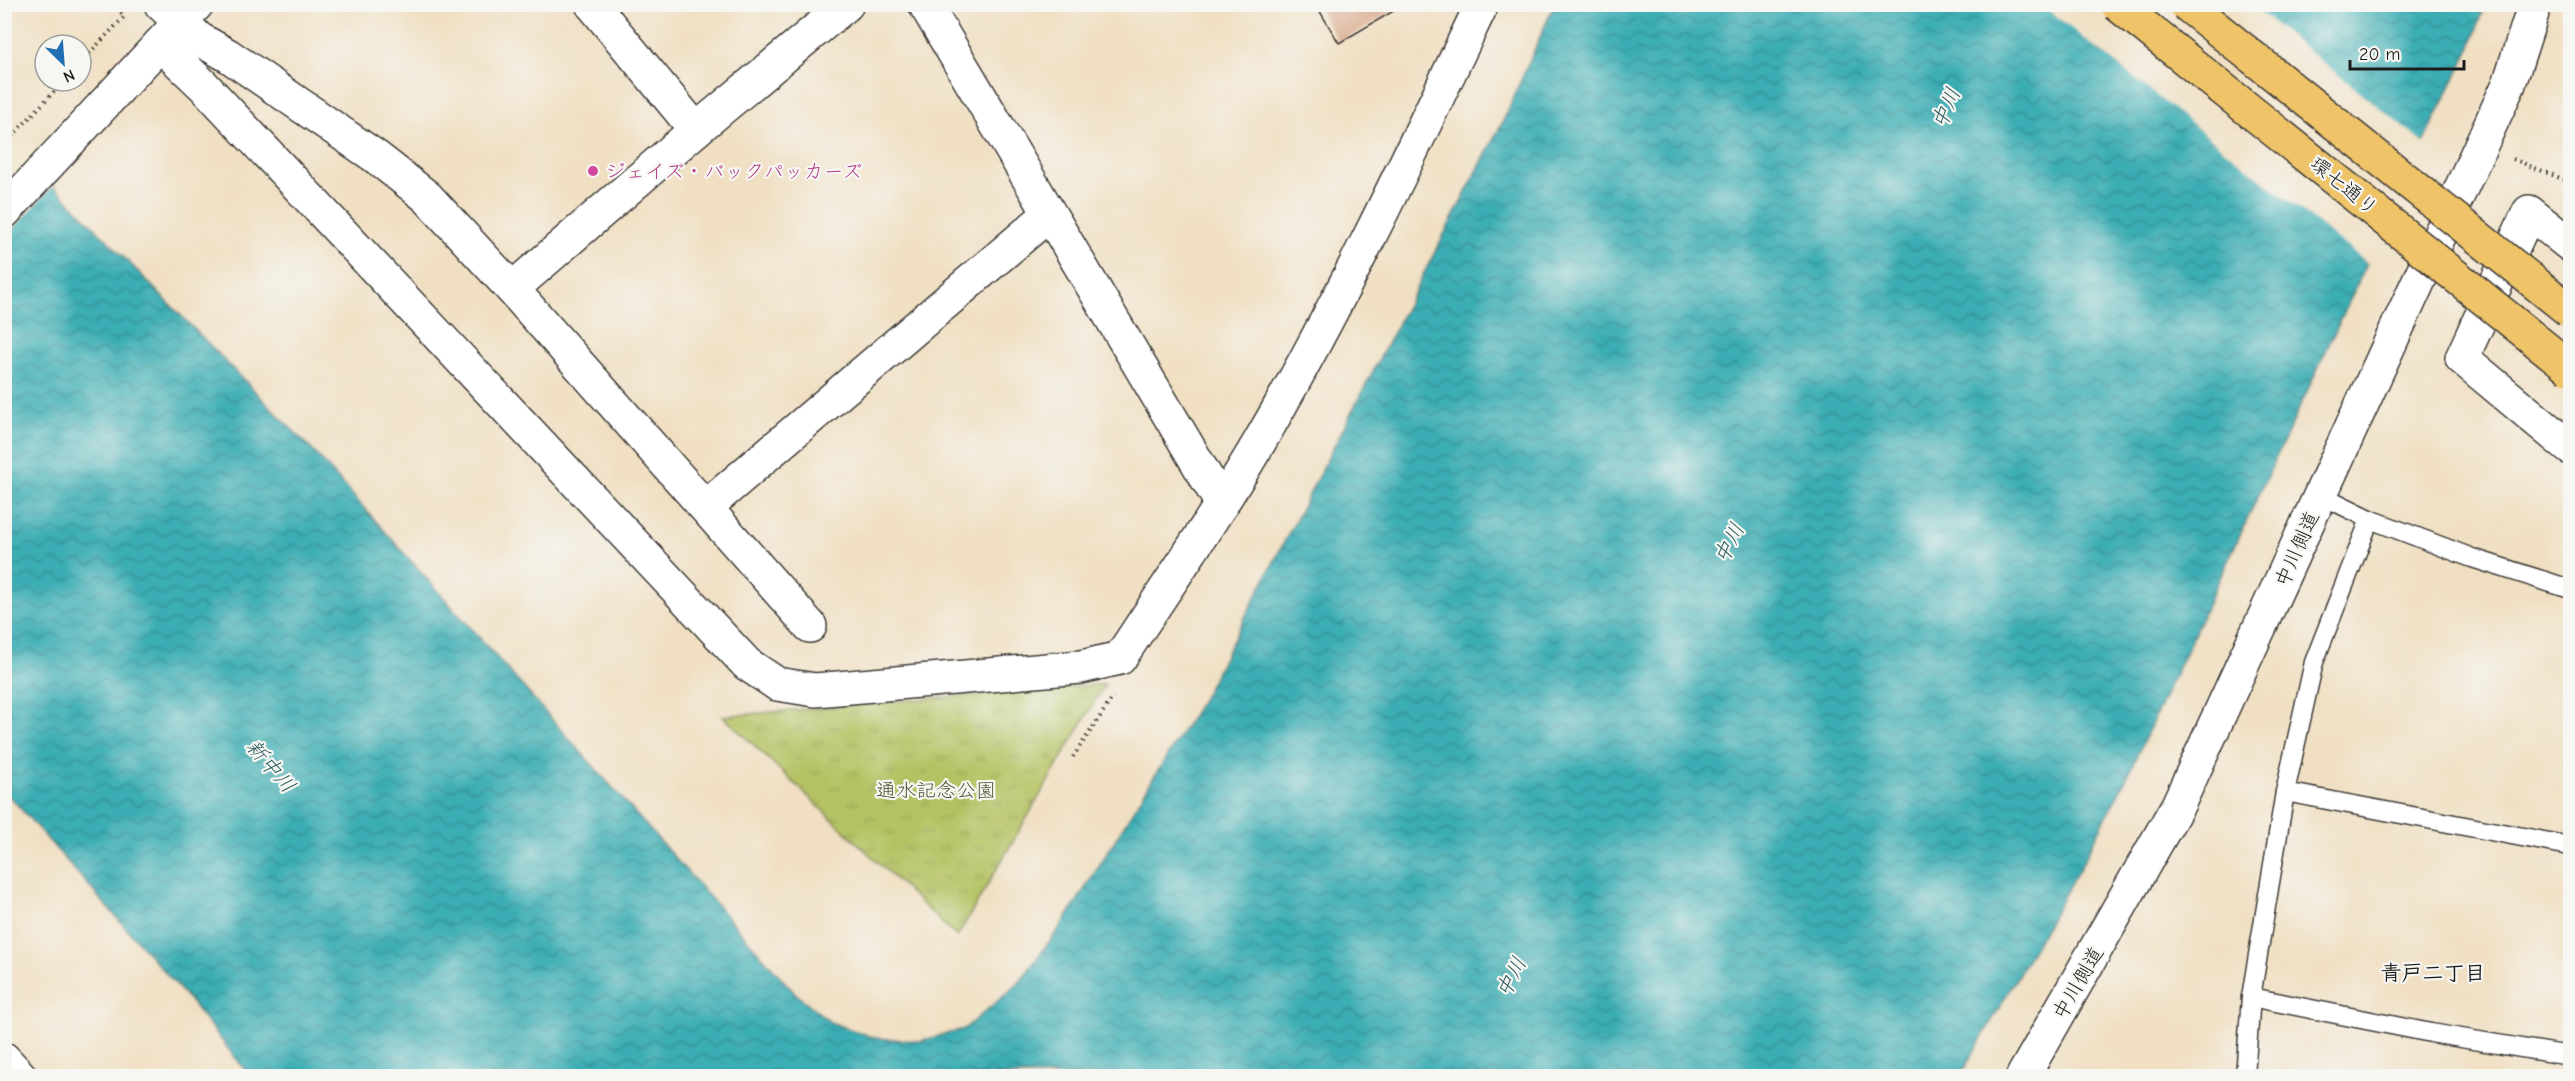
<svg xmlns="http://www.w3.org/2000/svg" width="2575" height="1081" viewBox="0 0 2575 1081" font-family="'Comic Neue','Klee One',sans-serif">
	<defs>
		<pattern id="park-tufts" width="24" height="20" patternUnits="userSpaceOnUse" patternTransform="scale(1.5)"><rect width="24" height="20" fill="#b5c264"/><path d="M3 7l-1-3M5 7V3M7 7l1-3M15 17l-1-3M17 17v-4M19 17l1-3" fill="none" stroke="#9ba656"/></pattern>
		<pattern id="water-waves" width="16" height="10" patternUnits="userSpaceOnUse" patternTransform="scale(1.5)"><rect width="16" height="10" fill="#3badb4"/><path d="M0 5q4-4 8 0t8 0" fill="none" stroke="#318c92"/></pattern>
	</defs>
	<rect width="100%" height="100%" fill="#f6f6f2"/>
	<filter id="ink" filterUnits="userSpaceOnUse"><feTurbulence type="fractalNoise" baseFrequency=".0167" numOctaves="2"/><feDisplacementMap in="SourceGraphic" scale="12" xChannelSelector="R" yChannelSelector="G"/><feConvolveMatrix kernelMatrix="1 2 1 2 8 2 1 2 1" color-interpolation-filters="sRGB"/></filter>
	<filter id="wash" filterUnits="userSpaceOnUse"><feTurbulence type="fractalNoise" baseFrequency=".008" numOctaves="4" result="noise"/><feDisplacementMap in="SourceGraphic" scale="24" xChannelSelector="R" yChannelSelector="G"/><feGaussianBlur stdDeviation="1.35" result="paint"/><feColorMatrix in="noise" values="0 0 0 0 0 0 0 0 0 0 0 0 0 0 0 0 0 1.4 0 .05"/><feComposite in="paint" operator="in"/></filter>
	<g filter="url(#wash)">
		<rect width="100%" height="100%" fill="#f0dfc2"/>
		<polygon fill="url(#park-tufts)" stroke="#686f40" stroke-width="1.5" points="1105,684 957,937 723,716"/>
		<polygon fill="url(#water-waves)" stroke="#2c6468" stroke-width="1.5" points="1554,5 2484,5 2471,47 2426,137 2126,779 2081,866 1960,1076 250,1076 192,1003 5,791 4,139 71,203 316,454 794,992 830,1022 875,1038 921,1041 964,1029 1019,983 1066,919 1203,698 1503,121"/>
		<g fill="#f0dfc2">
			<polygon points="2042,5 2251,5 2426,145 2370,265"/>
			<polygon points="4,136 55,184 4,238"/>
		</g>
		<g id="blocks">
			<polygon fill="#d8a98c" points="1316,5 1398,5 1397,9 1339,43"/>
		</g>
	</g>
	<g filter="url(#ink)">
		<use href="#blocks" fill-opacity="0" stroke="#3c3935" stroke-width="1.5"/>
		<g fill="none" stroke-linecap="round" stroke-linejoin="round">
			<g stroke="#3c3935" stroke-width="21">
				<g id="service">
					<polyline points="2321,495 2370,519 2472,558 2570,589"/>
					<polyline points="2285,792 2570,846"/>
					<polyline points="2251,997 2431,1033 2570,1056"/>
					<polyline points="2245,1076 2251,997 2285,792 2314,662 2370,519"/>
				</g>
			</g>
			<g stroke="#3c3935" stroke-width="36">
				<g id="minor">
					<polyline points="161,4 199,39 229,56 376,157 427,197 512,289 810,626"/>
					<polyline points="592,4 696,130"/>
					<polyline points="925,4 1222,504"/>
					<path d="M160 44 204 86 747 664 777 684 815 690 1081 667 1120 658C1167 586 1217 515 1260 441 1342 300 1412 151 1482 4"/>
					<polyline points="4,212 197,4"/>
					<polyline points="2570,245 2529,212 2462,358 2570,448"/>
					<polyline points="512,289 696,130 847,4"/>
					<polyline points="706,507 1048,215"/>
					<polyline points="4,1059 20,1076"/>
					<polyline points="2023,1076 2178,805 2509,84 2535,4"/>
				</g>
			</g>
			<g stroke="#3c3935" stroke-width="4" stroke-dasharray="1.5 4.5" stroke-linecap="butt">
				<polyline points="112,4 125,16"/>
				<polyline points="81,62 125,16"/>
				<polyline points="4,145 64,81"/>
				<polyline points="2513,159 2570,182"/>
				<polyline points="1073,757 1113,697"/>
			</g>
			<use href="#service" stroke="#fff" stroke-width="18"/>
			<use href="#minor" stroke="#fff" stroke-width="33"/>
			<g stroke="#3c3935" stroke-width="36" stroke-linecap="butt">
				<g id="primary-bridge">
					<polyline points="2117,4 2570,368"/>
					<polyline points="2186,4 2570,311"/>
				</g>
			</g>
			<use href="#primary-bridge" stroke="#efc469" stroke-width="33"/>
		</g>
	</g>
	<circle fill="#d1479c" stroke="#f6f6f2" stroke-width="2" cx="593" cy="171" r="6"/>
	<g text-anchor="middle" dominant-baseline="central" stroke-width="4.5" stroke-linejoin="round" paint-order="stroke">
		<g font-size="20" fill="#b23c85" stroke="#f6f6f2" text-anchor="start">
			<text x="605" y="171">ジェイズ・バックパッカーズ</text>
		</g>
		<g font-size="20" fill="#1c1c1c" stroke="#f6f6f2">
			<text transform="translate(2344 186) rotate(39)">環七通り</text>
			<text transform="translate(2297 549) rotate(-66)">中川側道</text>
			<text transform="translate(2078 983) rotate(-60)">中川側道</text>
		</g>
		<g font-size="20" fill="#525635" stroke="#f6f6f2">
			<text x="936" y="790">通水記念公園</text>
		</g>
		<g font-size="21" font-style="italic" fill="#2a5d60" stroke="#f6f6f2">
			<text transform="translate(1946 108) rotate(-67)">中川</text>
			<text transform="translate(1729 543) rotate(-63)">中川</text>
			<text transform="translate(271 766) rotate(49)">新中川</text>
			<text transform="translate(1511 977) rotate(-63)">中川</text>
		</g>
		<g font-size="21" font-weight="bold" fill="#1c1c1c" stroke="#f6f6f2">
			<text x="2433" y="973">青戸二丁目</text>
		</g>
	</g>
	<rect width="2575" height="1081" fill="none" stroke="#f6f6f2" stroke-width="24"/>
	<g transform="translate(63 63) rotate(155)"><circle r="28" fill="#f6f6f2" stroke="#9f9f9c" stroke-width="1.5"/>
	<path d="M0-4.5L10 22L0 15L-10 22Z" fill="#1f6fb2"/>
	<text y="-9" font-size="16" font-weight="bold" text-anchor="middle" fill="#1c1c1c">N</text>
	</g>
	<path d="M2350 60v9h114v-9" fill="none" stroke="#1c1c1c" stroke-width="3"/>
	<text x="2359" y="60" font-size="18" fill="#1c1c1c" stroke="#f6f6f2" stroke-width="4.5" paint-order="stroke">20 m</text>
</svg>
